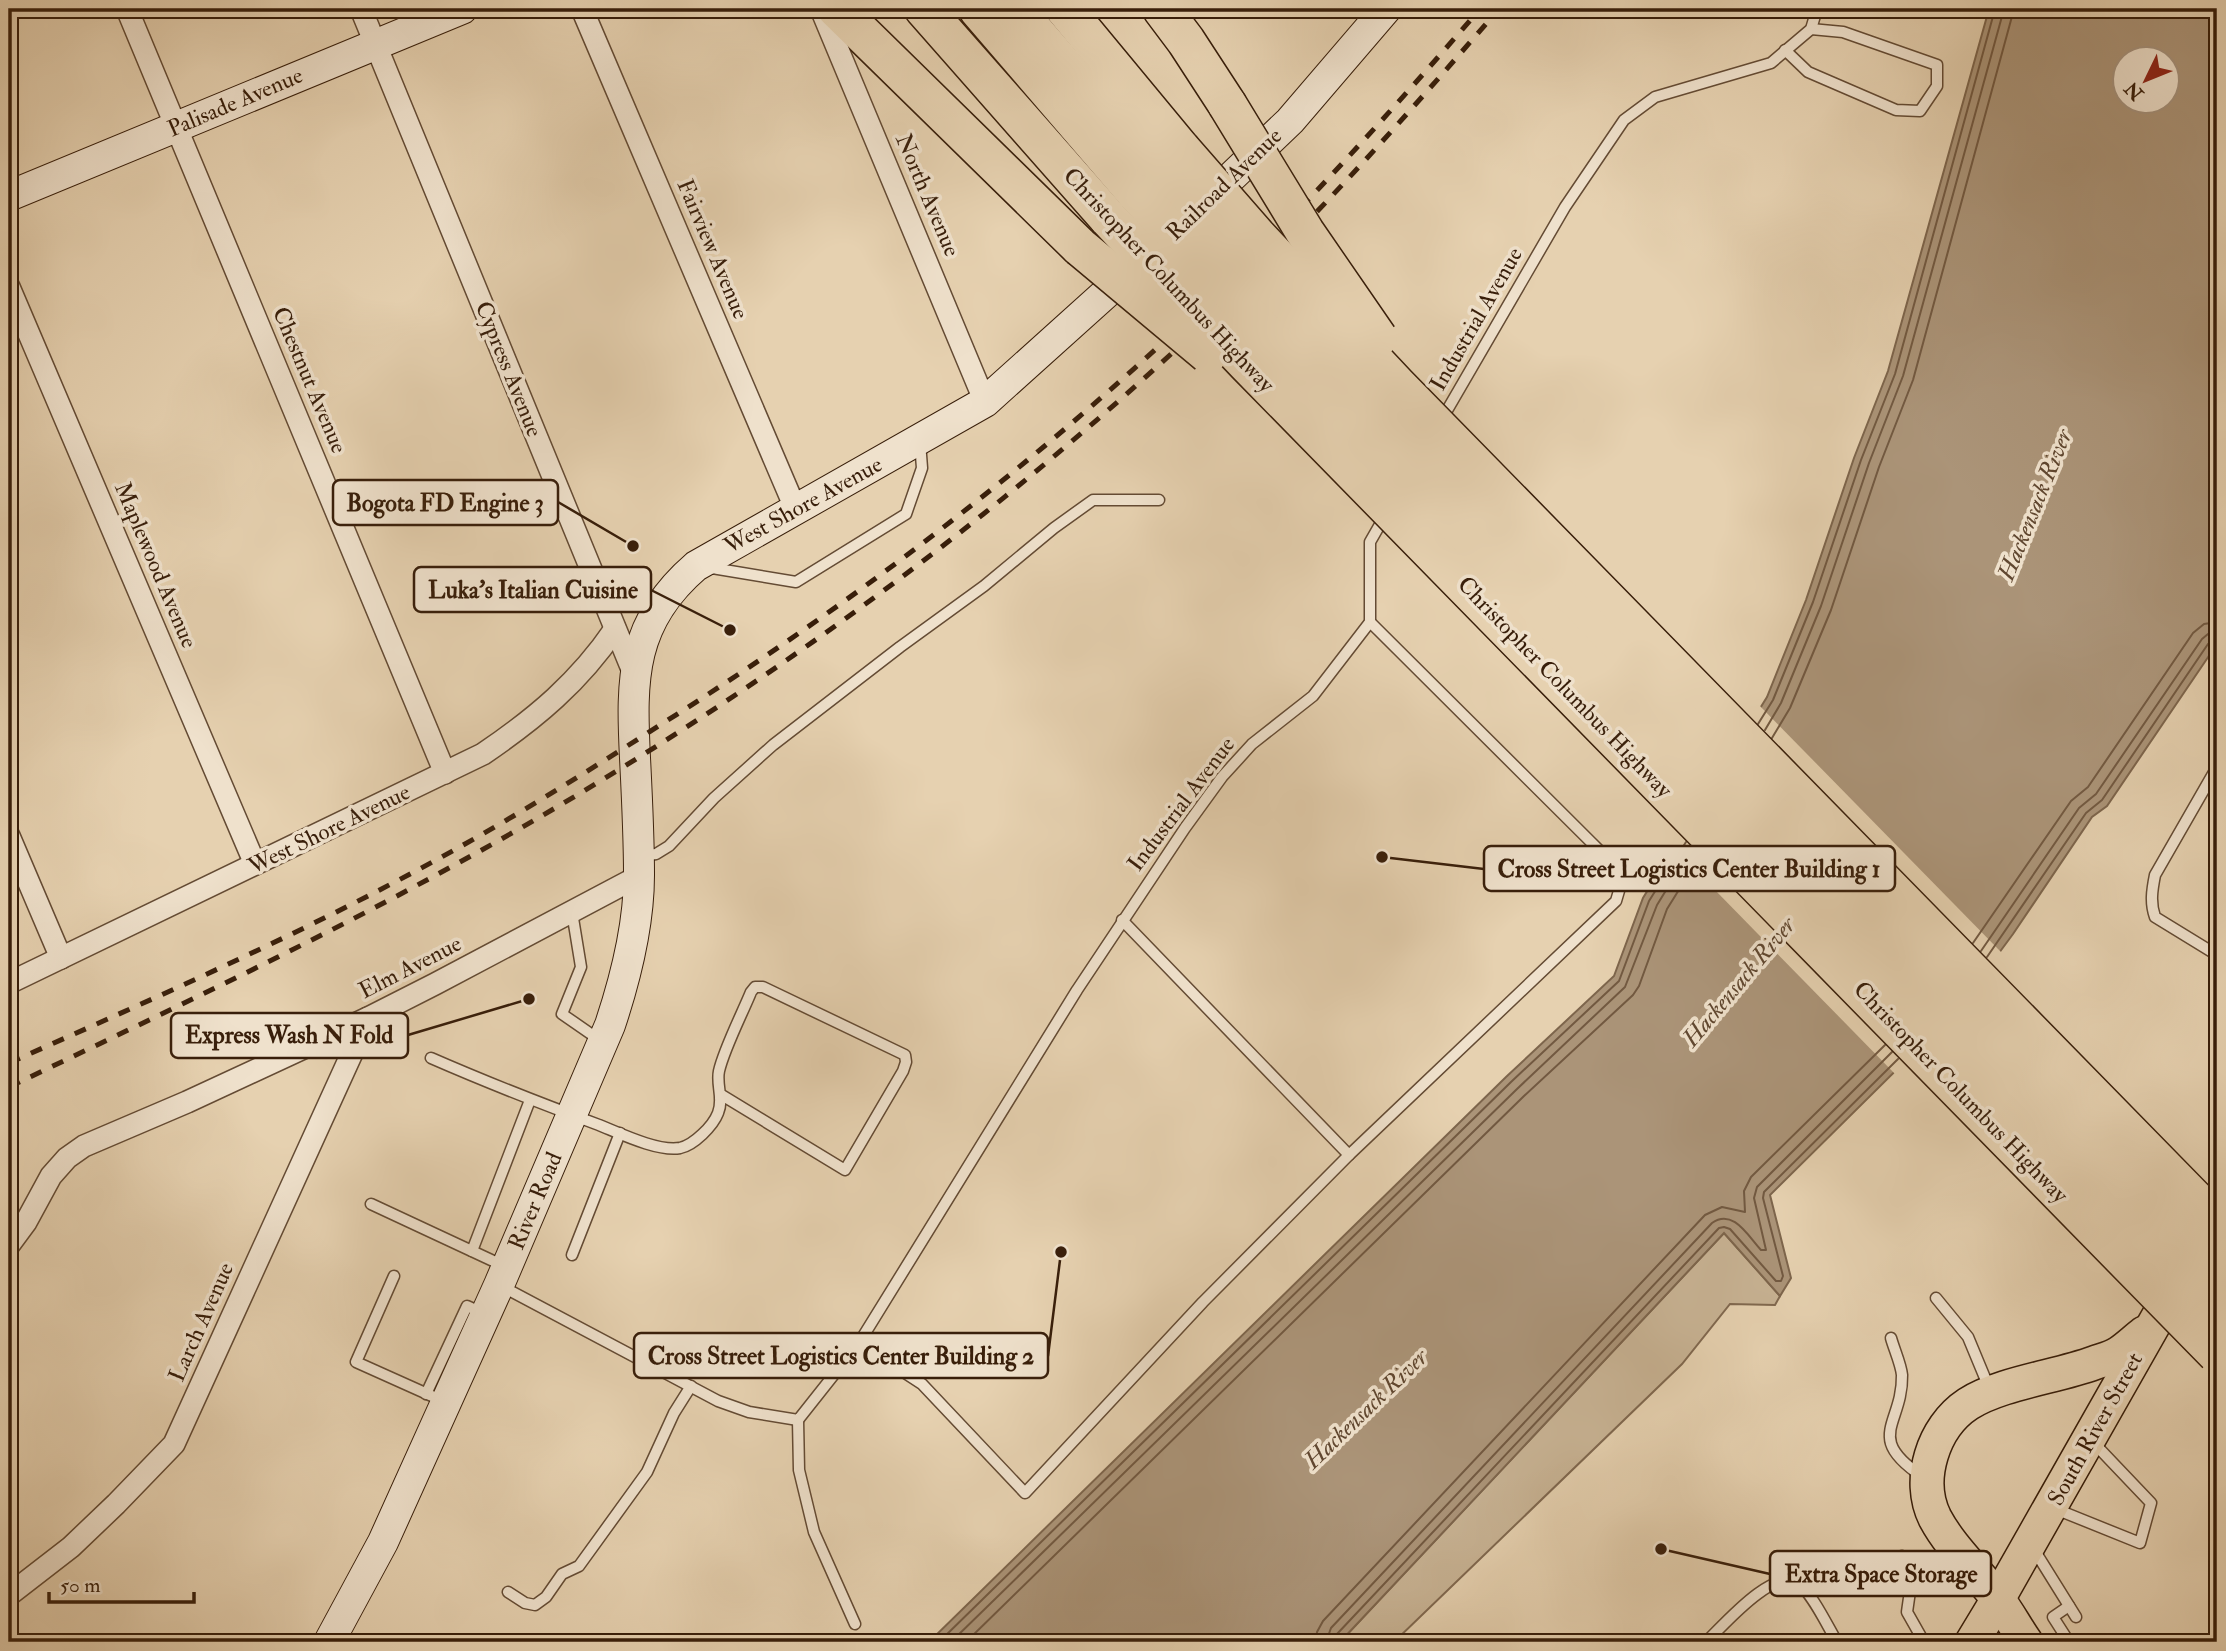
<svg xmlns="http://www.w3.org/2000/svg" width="2226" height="1651" viewBox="0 0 2226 1651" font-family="'IM FELL Double Pica',serif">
	<rect width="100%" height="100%" fill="#e6d1b0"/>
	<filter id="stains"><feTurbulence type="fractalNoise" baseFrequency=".00286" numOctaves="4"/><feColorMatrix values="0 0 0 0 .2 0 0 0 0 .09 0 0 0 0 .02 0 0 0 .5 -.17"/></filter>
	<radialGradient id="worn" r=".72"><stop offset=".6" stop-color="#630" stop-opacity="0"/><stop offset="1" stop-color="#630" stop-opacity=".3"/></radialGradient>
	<polygon fill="#c8b394" stroke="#80684f" stroke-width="2" points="1724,1233 1780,1296 1775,1305 1730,1304 1682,1364 1394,1642 1340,1642"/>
	<path fill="#ab9478" stroke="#7d654c" stroke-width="2" fill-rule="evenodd" d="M1989 9H2217V644L2107 806 2092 817 2013 934 1956 1011 1770 1195 1791 1278 1780 1296 1724 1233 1340 1642H929L1506 1077 1614 976 1643 898 1767 697 1806 600 1854 458 1888 371ZM2124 60H2166V102H2124Z"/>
	<polygon fill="#e6d1b0" points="1758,704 2002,953 1959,1013 1896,1075 1671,845"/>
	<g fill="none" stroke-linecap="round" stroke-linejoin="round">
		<g stroke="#725941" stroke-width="2">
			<polyline points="1758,724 1773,700 1813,602 1861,460 1895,374 1995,9"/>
			<polyline points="1765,730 1781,703 1821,606 1869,463 1903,376 2004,9"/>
			<polyline points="1772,738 1790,708 1831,610 1879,467 1913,380 2014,9"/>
			<polyline points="1973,943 2071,801 2088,787 2193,633 2204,624 2217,622"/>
			<polyline points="1981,951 2079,808 2096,794 2202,639 2208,634 2217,632"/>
			<polyline points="1987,957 2086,813 2102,800 2208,644 2217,641"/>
			<polyline points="939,1642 1511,1082 1619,981 1649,901 1686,842"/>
			<polyline points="951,1642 1517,1089 1625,987 1657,905 1692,848"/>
			<polyline points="966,1642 1524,1096 1633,995 1639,986 1667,909 1700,856"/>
			<polyline points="1316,1642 1317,1632 1323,1621 1705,1215 1722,1207 1745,1212 1744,1191 1751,1177 1885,1045"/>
			<path d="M1326 1642 1331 1628 1712 1223C1733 1208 1748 1236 1761 1250H1766L1754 1198 1757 1187 1892 1052"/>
			<polyline points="1335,1642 1337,1634 1719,1228 1724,1227 1730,1229 1776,1281 1781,1281 1783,1276 1763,1198 1764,1192 1898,1059"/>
		</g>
		<g stroke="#644b34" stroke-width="13">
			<g id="lane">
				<polyline points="1785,50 1808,72 1896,110 1920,111 1937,86 1937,65 1843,32 1811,29"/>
				<polyline points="1442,419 1565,207 1624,120 1655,97 1771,63 1811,29 1817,9"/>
				<polyline points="706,567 796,582 906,514 922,468 920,442"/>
				<path d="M2217 767 2155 875C2152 890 2150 903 2155 917L2217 955"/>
				<polyline points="641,856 656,854 669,846 714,798 773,745 900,647 984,586 1054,528 1093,500 1159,500"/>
				<polyline points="572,912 581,967 562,1014 601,1041"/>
				<polyline points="1122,920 1349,1155 1616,901 1621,884 1614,865 1370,622"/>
				<path d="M431 1058C486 1082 542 1104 599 1125 619 1133 658 1152 680 1148 694 1145 713 1126 718 1113 724 1099 716 1085 719 1071 724 1049 742 1014 751 992L755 987H763L905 1055 906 1062 903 1071 845 1170 720 1094"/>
				<polyline points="371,1204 504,1266"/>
				<polyline points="472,1251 530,1100"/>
				<polyline points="572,1255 620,1133"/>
				<polyline points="394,1276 356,1362 443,1401"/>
				<polyline points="501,1286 718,1401 749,1412 798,1420 859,1343 1077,990 1185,828 1222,777 1252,744 1313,696 1370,622 1370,542 1386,514"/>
				<polyline points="1936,1298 1968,1337 1990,1390"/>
				<path d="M1891 1338C1894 1349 1901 1364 1902 1375 1903 1425 1863 1437 1923 1477"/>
				<polyline points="859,1343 922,1384 1025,1493 1203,1302 1349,1155"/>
				<polyline points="426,1394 467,1306 485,1314"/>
				<polyline points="798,1420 799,1470 814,1532 855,1624"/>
				<polyline points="2053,1508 2140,1543 2151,1503 2091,1440"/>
				<polyline points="2033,1548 2076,1617"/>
				<polyline points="1902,1556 1911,1584 1907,1612 1924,1642"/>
				<polyline points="508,1592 525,1603 535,1605 546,1597 562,1574 579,1566 647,1472 674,1413 691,1386"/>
				<path d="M1706 1642C1723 1626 1773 1567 1798 1583 1812 1593 1828 1627 1837 1642"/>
				<polyline points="2069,1642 2053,1617 2069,1606"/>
			</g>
		</g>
		<g stroke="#644b34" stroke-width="24">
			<g id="street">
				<polyline points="127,9 445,773"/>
				<polyline points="361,9 634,674"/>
				<polyline points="582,9 796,510"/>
				<polyline points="821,9 985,402"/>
				<polyline points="9,287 255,864"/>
				<polyline points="9,836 61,958"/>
				<path d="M9 983 483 754C536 718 579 682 615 629"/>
				<polyline points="9,1245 26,1222 51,1176 67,1158 84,1146 187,1102 368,1018 435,984 639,876"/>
				<polyline points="9,1595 71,1547 116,1504 174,1444 368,1018"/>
			</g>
		</g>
		<g stroke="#381e0a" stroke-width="32">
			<g id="secondary">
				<polyline points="9,196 462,9"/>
				<polyline points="1202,205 1290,121 1386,9"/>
				<path d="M329 1642 383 1542 499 1285 610 1025C626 977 639 926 639 875 639 836 637 797 635 758 631 678 631 622 696 566L985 402 1135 267"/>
			</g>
		</g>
		<g stroke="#381e0a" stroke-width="36">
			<g id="primary">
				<polyline points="1972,1642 1998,1599 2179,1280"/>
				<path d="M2026 1642C2016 1628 2008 1612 1997 1598 1977 1571 1951 1548 1935 1518 1916 1480 1933 1427 1968 1404 2001 1383 2056 1377 2094 1363 2102 1360 2112 1358 2119 1353 2127 1348 2135 1340 2144 1333"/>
			</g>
		</g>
		<g stroke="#381e0a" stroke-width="41">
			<g id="highway">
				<polyline points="837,9 1080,247"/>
				<polyline points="924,9 1109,219"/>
				<polyline points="978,9 1136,193"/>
				<polyline points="1015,9 1156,173"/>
				<polyline points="1065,9 1181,149"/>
				<polyline points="1162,9 1186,41 1227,104"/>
			</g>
		</g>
		<use href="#lane" stroke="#efe1cc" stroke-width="10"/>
		<use href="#street" stroke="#efe1cc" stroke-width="21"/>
		<use href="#secondary" stroke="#efe1cc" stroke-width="30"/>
		<use href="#primary" stroke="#e6d1b0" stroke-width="33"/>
		<use href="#highway" stroke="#e6d1b0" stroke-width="38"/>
		<g stroke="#381e0a" stroke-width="5" stroke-dasharray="12 12" stroke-linecap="butt">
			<path d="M9 1063C137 1006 267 949 391 884 484 836 573 781 660 725 862 598 1052 451 1224 285 1314 197 1398 104 1480 9"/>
			<path d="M9 1087C208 992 408 898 597 783 825 645 1040 481 1233 296 1327 206 1413 108 1499 9"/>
		</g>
		<g stroke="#381e0a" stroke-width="41" stroke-linecap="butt">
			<g id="highway-bridge">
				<polyline points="1227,104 1305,232 1378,338"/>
				<polyline points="1181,149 1257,236 1397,385 2217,1222"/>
				<polyline points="1156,173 1343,376 2217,1268"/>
				<polyline points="1136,193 1305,376 2217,1308"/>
				<polyline points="1109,219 1247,364 2217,1354"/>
				<polyline points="1080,247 1208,354"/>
			</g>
		</g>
		<use href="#highway-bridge" stroke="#e6d1b0" stroke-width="38"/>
	</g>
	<g text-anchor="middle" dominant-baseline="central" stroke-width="7" stroke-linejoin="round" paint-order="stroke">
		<g font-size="23" fill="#381e0a" stroke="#efe1cc">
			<text transform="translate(235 102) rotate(-23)">Palisade Avenue</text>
			<text transform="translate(1224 184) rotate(-44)">Railroad Avenue</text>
			<text transform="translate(928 195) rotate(67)">North Avenue</text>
			<text transform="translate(713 249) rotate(67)">Fairview Avenue</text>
			<text transform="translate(1169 280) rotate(47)">Christopher Columbus Highway</text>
			<text transform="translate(1476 319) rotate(-60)">Industrial Avenue</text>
			<text transform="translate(509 369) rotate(68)">Cypress Avenue</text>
			<text transform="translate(310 380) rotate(67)">Chestnut Avenue</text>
			<text transform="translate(803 505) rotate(-29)">West Shore Avenue</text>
			<text transform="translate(156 565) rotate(67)">Maplewood Avenue</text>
			<text transform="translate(1565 687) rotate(46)">Christopher Columbus Highway</text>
			<text transform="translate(1181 804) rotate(-53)">Industrial Avenue</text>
			<text transform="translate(329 829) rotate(-26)">West Shore Avenue</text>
			<text transform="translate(410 967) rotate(-27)">Elm Avenue</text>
			<text transform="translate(1961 1092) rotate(46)">Christopher Columbus Highway</text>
			<text transform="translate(535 1201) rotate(-67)">River Road</text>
			<text transform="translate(201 1322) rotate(-66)">Larch Avenue</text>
			<text transform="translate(2095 1429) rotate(-61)">South River Street</text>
		</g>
		<g font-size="24" font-style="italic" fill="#604730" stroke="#efe1cc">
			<text transform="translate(2035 505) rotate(-68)">Hackensack River</text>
			<text transform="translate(1739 982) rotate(-50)">Hackensack River</text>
			<text transform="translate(1366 1409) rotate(-44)">Hackensack River</text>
		</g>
	</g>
	<path fill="none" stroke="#381e0a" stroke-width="2.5" d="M633 546L558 502M730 630L651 590M1382 857L1484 869M529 999L408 1035M1061 1252L1048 1356M1661 1549L1770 1574"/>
	<g fill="#381e0a" stroke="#efe1cc" stroke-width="2.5">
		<circle cx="633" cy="546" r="7"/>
		<circle cx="730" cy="630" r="7"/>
		<circle cx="1382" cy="857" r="7"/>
		<circle cx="529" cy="999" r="7"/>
		<circle cx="1061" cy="1252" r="7"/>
		<circle cx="1661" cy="1549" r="7"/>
	</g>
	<g fill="#efe1cc" stroke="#381e0a" stroke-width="2.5">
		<rect x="333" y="480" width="225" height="45" rx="7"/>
		<rect x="414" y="567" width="237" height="45" rx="7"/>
		<rect x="1484" y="846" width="411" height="45" rx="7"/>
		<rect x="171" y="1013" width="237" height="45" rx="7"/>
		<rect x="634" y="1333" width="414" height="45" rx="7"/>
		<rect x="1770" y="1551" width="221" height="45" rx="7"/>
	</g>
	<g font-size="24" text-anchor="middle" font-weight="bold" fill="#381e0a">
		<text x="445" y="511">Bogota FD Engine 3</text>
		<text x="533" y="598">Luka's Italian Cuisine</text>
		<text x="1689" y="877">Cross Street Logistics Center Building 1</text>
		<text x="289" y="1043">Express Wash N Fold</text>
		<text x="841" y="1364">Cross Street Logistics Center Building 2</text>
		<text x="1881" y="1582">Extra Space Storage</text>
	</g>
	<rect width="2226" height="1651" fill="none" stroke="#e6d1b0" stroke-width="35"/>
	<rect x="10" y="10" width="2205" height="1630" fill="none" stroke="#381e0a" stroke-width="3.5"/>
	<rect x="18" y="18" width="2191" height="1616" fill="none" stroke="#381e0a" stroke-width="2"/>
	<g transform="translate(2146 80) rotate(227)"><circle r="33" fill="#efe1cc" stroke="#a6937e" stroke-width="2"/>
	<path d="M0-5L12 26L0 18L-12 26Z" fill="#8f2418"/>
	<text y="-10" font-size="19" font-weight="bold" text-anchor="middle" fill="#381e0a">N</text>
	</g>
	<path d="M49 1592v10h145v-10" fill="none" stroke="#381e0a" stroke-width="3.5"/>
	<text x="60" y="1592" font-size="21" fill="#381e0a" stroke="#efe1cc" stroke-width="5" paint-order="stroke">50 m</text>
	<rect width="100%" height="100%" filter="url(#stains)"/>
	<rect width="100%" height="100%" fill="url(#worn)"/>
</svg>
